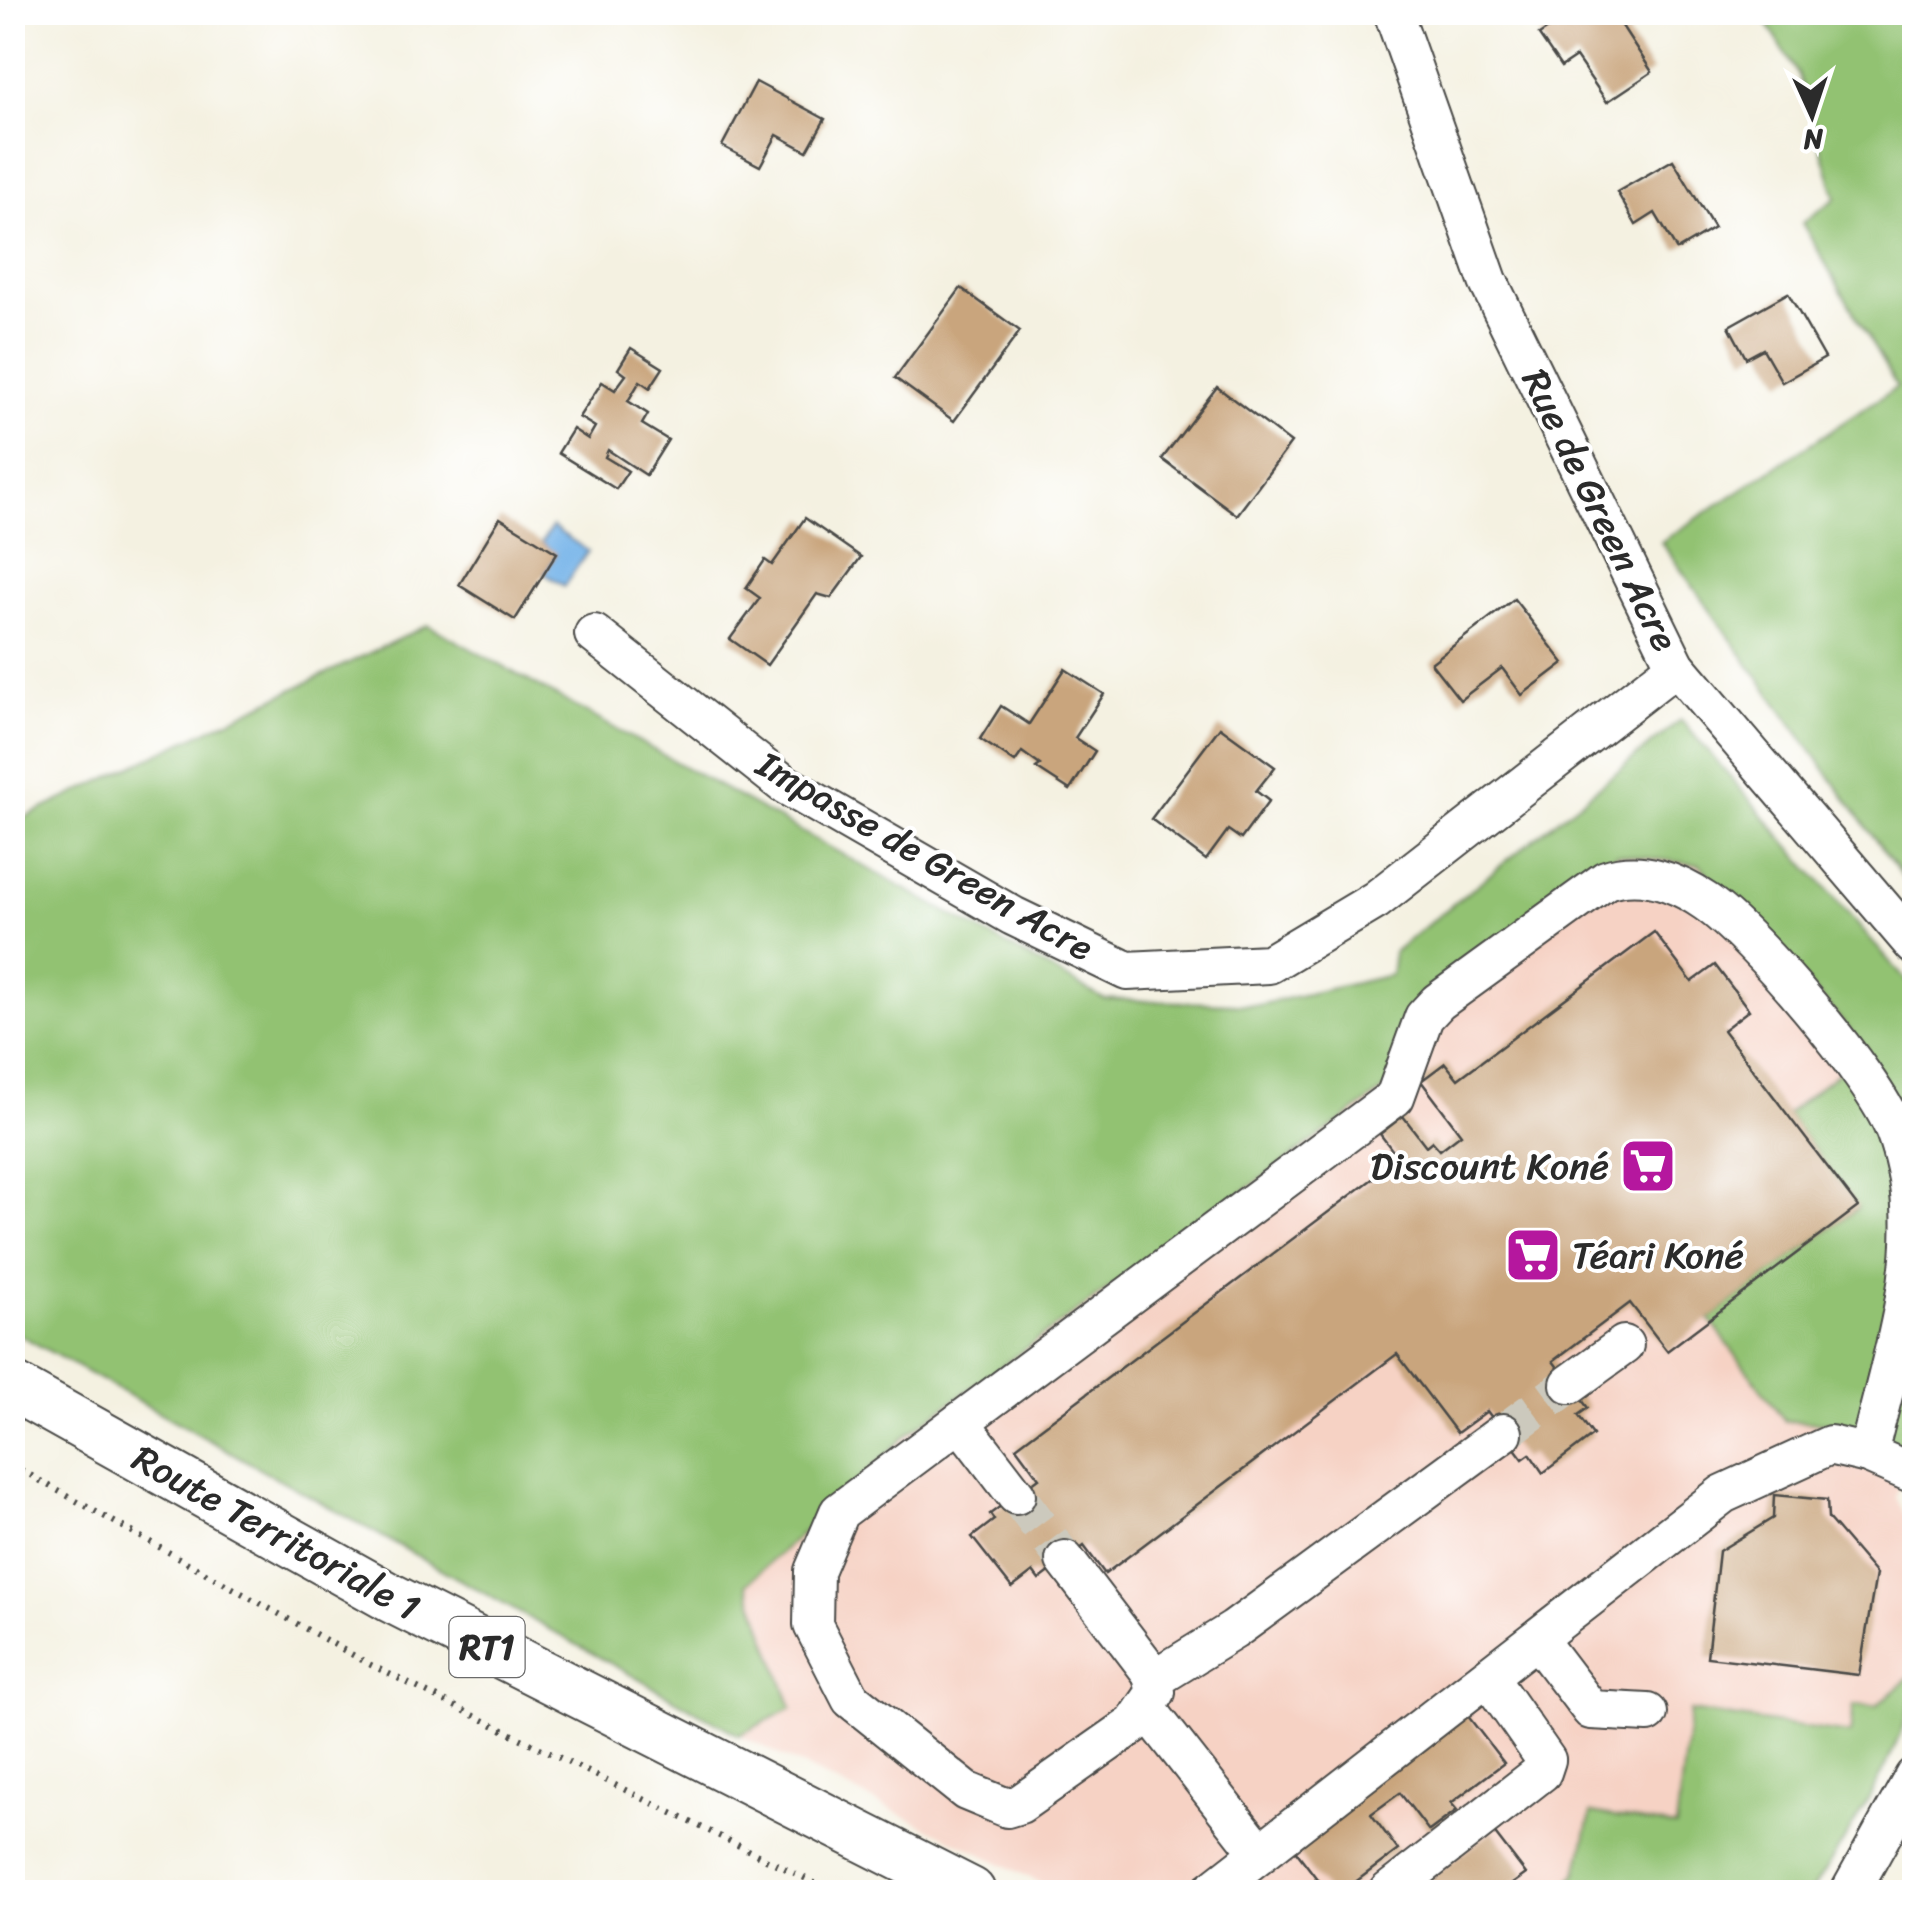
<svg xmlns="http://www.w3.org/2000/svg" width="1927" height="1905" viewBox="0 0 1927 1905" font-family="Sriracha,sans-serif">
	<rect width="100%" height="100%" fill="#fff"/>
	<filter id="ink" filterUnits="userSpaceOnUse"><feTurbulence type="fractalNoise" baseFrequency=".01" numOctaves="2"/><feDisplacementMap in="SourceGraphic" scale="20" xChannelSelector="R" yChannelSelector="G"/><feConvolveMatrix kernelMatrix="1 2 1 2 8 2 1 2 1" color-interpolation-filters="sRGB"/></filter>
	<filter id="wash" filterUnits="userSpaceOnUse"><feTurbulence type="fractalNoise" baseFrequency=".0048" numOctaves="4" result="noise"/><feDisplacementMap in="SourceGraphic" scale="40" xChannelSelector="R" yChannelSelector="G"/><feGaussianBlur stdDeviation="2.25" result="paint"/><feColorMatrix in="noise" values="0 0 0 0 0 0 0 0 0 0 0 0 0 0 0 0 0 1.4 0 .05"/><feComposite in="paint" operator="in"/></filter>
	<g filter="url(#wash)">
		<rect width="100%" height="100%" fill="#f4f1e1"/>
		<polygon fill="#f6d2c4" points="1681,720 1914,990 1914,1450 1910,1450 1896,1497 1914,1534 1914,1700 1853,1828 1811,1892 1059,1892 739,1735 791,1707 723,1518 1391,975 1394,952"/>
		<g fill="#92c272" stroke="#5e764e" stroke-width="2.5">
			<polygon points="1761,13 1914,13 1914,174 1908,179 1906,270 1914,296 1914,876 1906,882 1661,542 1897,387 1802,223 1836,198 1799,76"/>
			<polygon points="428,625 1104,999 1258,1005 1391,975 1394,952 1681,720 1914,990 1914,1450 1845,1424 1785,1421 1709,1319 1858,1208 1787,1114 1867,1049 1700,865 1617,854 1416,1007 1387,1088 910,1432 747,1584 792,1708 739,1735 13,1331 13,823"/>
			<path d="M1914 1674C1915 1734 1845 1840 1811 1892H1557L1577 1873 1591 1813 1676 1827 1690 1711 1850 1734 1854 1705 1876 1706Z"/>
		</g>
		<polygon fill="#76b4e9" stroke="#50708a" stroke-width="2.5" points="552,527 588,551 564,586 544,573 556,554 541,543"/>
		<g id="blocks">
			<g fill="#c9a57d">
				<polygon points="1574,12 1613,12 1652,72 1607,102 1576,57 1561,67 1539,35"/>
				<polygon points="756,82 825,119 807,151 777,135 760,166 722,146"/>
				<polygon points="1673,160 1714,228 1677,250 1655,213 1636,225 1617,192"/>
				<polygon points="961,288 1020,331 954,421 895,378"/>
				<polygon points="1788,293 1825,358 1782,382 1763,349 1746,358 1729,326"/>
				<polygon points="631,348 663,368 650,388 640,381 628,401 648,414 642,424 668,440 646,475 608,450 605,457 628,471 616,489 558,453 573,429 588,439 595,427 579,417 602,382 615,390 626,375 618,369"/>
				<polygon points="1217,387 1291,443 1237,515 1162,459"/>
				<polygon points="500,518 557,553 515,620 459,585"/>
				<polygon points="805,518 861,557 831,598 817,594 767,665 730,639 760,598 746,588 765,560 772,565"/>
				<polygon points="1514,599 1564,663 1522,695 1502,668 1460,700 1431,663"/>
				<polygon points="1065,669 1104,694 1075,738 1095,751 1070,790 1036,768 1040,765 1022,752 1015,762 980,739 1001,706 1029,724"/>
				<polygon points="1220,727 1275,767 1256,791 1269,801 1241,839 1228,830 1206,860 1151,819"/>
				<polygon points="1654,932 1692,982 1715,965 1749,1010 1723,1030 1858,1207 1667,1351 1630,1303 1553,1361 1588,1408 1578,1415 1593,1435 1543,1473 1530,1454 1523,1459 1487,1411 1457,1433 1397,1354 1105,1574 1084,1546 1039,1580 1033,1572 1012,1588 972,1537 994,1520 990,1514 1039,1478 1016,1447 1399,1159 1380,1134 1403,1116 1426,1146 1432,1141 1440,1150 1461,1134 1421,1081 1445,1063 1458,1079"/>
				<polygon points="1774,1495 1827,1500 1828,1518 1876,1574 1859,1675 1707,1657 1719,1551 1773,1518"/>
				<polygon points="1464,1711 1504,1763 1451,1803 1457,1810 1429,1831 1400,1793 1371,1814 1398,1850 1342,1892 1327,1892 1289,1842"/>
				<polygon points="1493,1831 1526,1874 1501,1892 1412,1892"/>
			</g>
		</g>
	</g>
	<g filter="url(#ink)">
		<use href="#blocks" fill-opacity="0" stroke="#494946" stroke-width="2.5"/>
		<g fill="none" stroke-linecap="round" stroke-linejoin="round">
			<g stroke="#ccc9bd" stroke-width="38" stroke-dasharray="38 19" stroke-linecap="butt">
				<polyline points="1503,1433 1570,1384"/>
				<polyline points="1016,1495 1065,1560"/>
			</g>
			<g stroke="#494946" stroke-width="42">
				<g id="minor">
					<polyline points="1393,12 1488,281 1676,666 1914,945"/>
					<polyline points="594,634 784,784 1013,916 1127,971 1269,964 1376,900 1676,666"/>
					<polyline points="1570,1384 1624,1345"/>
					<polyline points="960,1422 1016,1495"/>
					<path d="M1503 1433 1234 1630 1153 1680 1156 1692 1134 1724 1020 1804 1007 1808 966 1791 851 1699 813 1625 814 1571 839 1512 1395 1097 1424 1017 1438 1002 1606 880C1641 868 1677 882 1706 902 1755 936 1874 1076 1895 1131 1903 1152 1910 1184 1911 1206 1916 1289 1887 1374 1868 1454"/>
					<polyline points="1065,1560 1156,1679"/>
					<polyline points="1537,1639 1591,1710 1648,1713"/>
					<polyline points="1147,1709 1260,1853"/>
					<polyline points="1210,1892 1723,1494 1830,1445 1868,1454 1914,1474"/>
					<polyline points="1388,1892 1542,1772 1546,1760 1488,1677"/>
					<polyline points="1850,1892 1914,1777"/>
				</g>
			</g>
			<g stroke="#494946" stroke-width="52">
				<polyline id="major" points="12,1386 391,1598 971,1892"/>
			</g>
			<polyline stroke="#494946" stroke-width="6" stroke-dasharray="2.5 8" stroke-linecap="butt" points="12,1465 369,1664 833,1892"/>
			<use href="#minor" stroke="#fff" stroke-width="38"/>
			<use href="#major" stroke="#fff" stroke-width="48"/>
		</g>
	</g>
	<defs>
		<g id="supermarket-square" transform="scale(2.875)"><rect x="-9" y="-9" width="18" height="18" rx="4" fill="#b5179e" stroke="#fff"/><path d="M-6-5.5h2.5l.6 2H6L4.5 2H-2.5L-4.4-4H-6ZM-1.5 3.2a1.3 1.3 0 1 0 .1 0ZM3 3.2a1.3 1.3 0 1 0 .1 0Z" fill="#fff"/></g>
	</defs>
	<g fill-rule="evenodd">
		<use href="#supermarket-square" x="1648" y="1166"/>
		<use href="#supermarket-square" x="1533" y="1255"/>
	</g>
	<g text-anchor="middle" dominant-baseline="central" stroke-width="8" stroke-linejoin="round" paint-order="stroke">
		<rect fill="#fff" stroke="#6b6b6b" stroke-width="2.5" x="449.5" y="1617" width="75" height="60" rx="8"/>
		<g font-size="35" font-weight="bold" fill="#2b2b2b">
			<text x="487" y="1647">RT1</text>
		</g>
		<g font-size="38" fill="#2b2b2b" stroke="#fff">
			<text transform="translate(1600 510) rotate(64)">Rue de Green Acre</text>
			<text transform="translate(925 856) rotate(30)">Impasse de Green Acre</text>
			<text transform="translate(276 1533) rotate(29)">Route Territoriale 1</text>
		</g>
		<g font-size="38" fill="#2b2b2b" stroke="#fff" text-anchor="end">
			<text x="1609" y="1166">Discount Koné</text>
			<text x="1572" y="1255" text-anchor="start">Téari Koné</text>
		</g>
	</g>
	<rect width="1927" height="1905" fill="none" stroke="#fff" stroke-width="50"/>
	<g transform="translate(1812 115) rotate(177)" stroke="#ffffff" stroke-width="8" paint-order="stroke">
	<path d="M0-8L18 38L0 25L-18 38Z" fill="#2b2b2b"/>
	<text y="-15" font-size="28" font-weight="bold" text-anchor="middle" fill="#2b2b2b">N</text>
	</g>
</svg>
